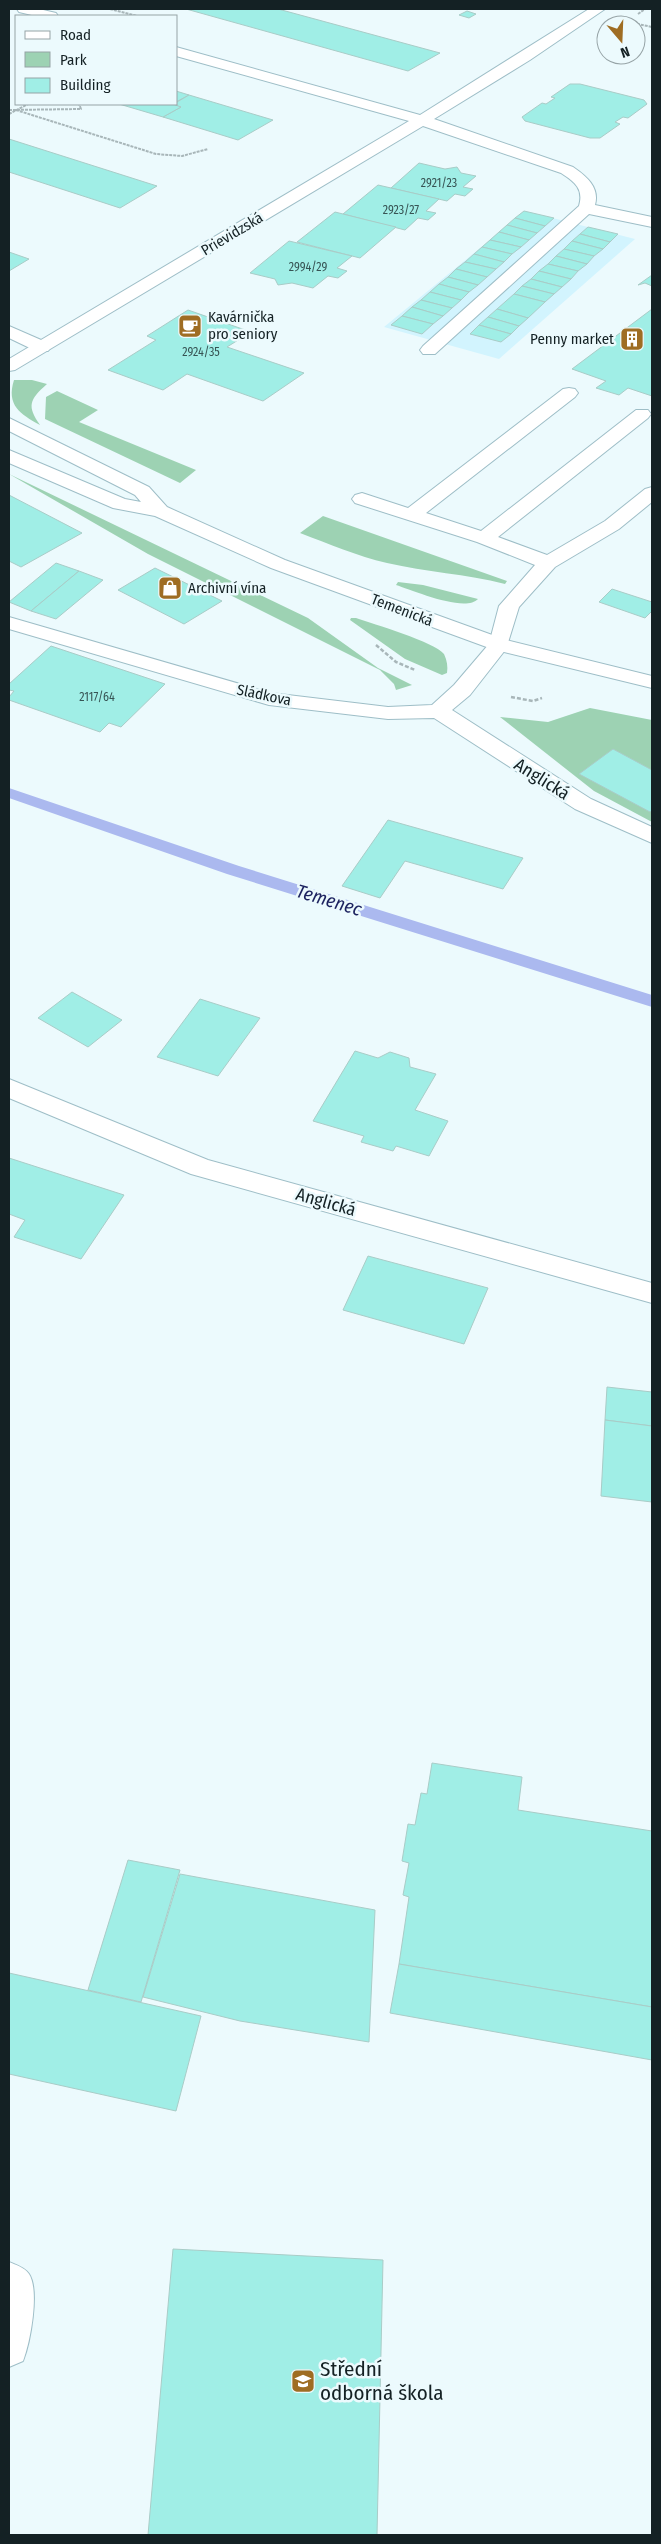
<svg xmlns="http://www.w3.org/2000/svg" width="661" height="2544" viewBox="0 0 661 2544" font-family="'Fira Sans Condensed',sans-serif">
	<rect width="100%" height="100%" fill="#ecfafd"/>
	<polygon fill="#d2f4fe" points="525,211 635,239 499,359 384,327"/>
	<g fill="#9dd2b3">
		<path d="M14 380H32L47 384C29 400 27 406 40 425 20 414 6 405 14 380Z"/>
		<polygon points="57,391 98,410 79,422 196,470 180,483 45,419 46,397"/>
		<polygon points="9,474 308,618 378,668 412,685 396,690 394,684 380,670 148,554"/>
		<path d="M323 516 507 581 505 584C466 574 426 572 387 563 357 556 329 544 300 533Z"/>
		<path d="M398 582 423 585 478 599C465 613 412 590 396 585Z"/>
		<path d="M351 618H356C373 624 435 642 444 654 447 660 448 667 447 673L442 675 405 659 350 620Z"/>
		<polygon points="590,708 652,720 652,822 594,791 500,717 548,722"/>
	</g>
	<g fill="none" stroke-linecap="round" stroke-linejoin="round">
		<polygon fill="#abb9ef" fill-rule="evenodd" points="9,788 239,866 652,995 652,1007 227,874 9,798"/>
	</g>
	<g fill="#a0eee6" stroke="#a9ccc7">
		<polygon points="186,9 278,9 440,53 408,71"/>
		<polygon points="467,11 476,14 469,18 459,15"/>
		<polygon points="570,84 580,84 644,100 647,104 628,118 623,117 615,122 620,124 600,138 590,138 525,121 522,117 542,103 546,104 555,98 551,97"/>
		<polygon points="176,91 189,95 176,102"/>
		<polygon points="189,95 273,120 238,140 163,117 181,107 172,105"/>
		<polygon points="119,104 173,104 181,107 163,117"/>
		<polygon points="9,139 157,186 120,208 9,172"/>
		<polygon points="419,163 445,169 457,167 461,173 476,176 463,187 473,189 465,196 455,194 447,201 391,188"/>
		<polygon points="378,185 439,199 426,211 436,213 428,220 418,218 405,230 343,214"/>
		<polygon points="524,211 554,218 545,226 515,218"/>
		<polygon points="335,212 367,220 396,227 360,258 297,242"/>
		<polygon points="515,218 545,226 537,233 507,225"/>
		<polygon points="507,225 537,233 529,240 499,232"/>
		<polygon points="588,227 618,234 610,242 580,234"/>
		<polygon points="499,232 529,240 521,247 490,240"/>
		<polygon points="580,234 610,242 603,249 572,241"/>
		<polygon points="490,240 521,247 512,254 482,247"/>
		<polygon points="289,241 352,256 337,268 347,271 338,278 328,276 313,288 292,283 278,285 275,279 250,273"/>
		<polygon points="572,241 603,249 594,256 564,249"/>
		<polygon points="482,247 512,254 504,262 474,254"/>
		<polygon points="564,249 594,256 587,264 556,256"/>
		<polygon points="9,252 29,259 9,271"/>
		<polygon points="474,254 504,262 496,269 465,262"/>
		<polygon points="556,256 587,264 578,271 548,264"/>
		<polygon points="465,262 496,269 487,277 456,269"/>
		<polygon points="548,264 578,271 571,279 539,271"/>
		<polygon points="456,269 487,277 478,285 448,277"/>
		<polygon points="539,271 571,279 562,287 531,279"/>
		<polygon points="652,275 652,286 645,283 638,285"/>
		<polygon points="448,277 478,285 469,292 439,284"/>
		<polygon points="531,279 562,287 554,294 522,286"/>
		<polygon points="439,284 469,292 461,300 430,292"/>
		<polygon points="522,286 554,294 545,302 514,294"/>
		<polygon points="430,292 461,300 452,308 421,300"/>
		<polygon points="514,294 545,302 528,318 497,309"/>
		<polygon points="421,300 452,308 443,316 412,307"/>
		<polygon points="412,307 443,316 433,324 402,316"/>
		<polygon points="497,309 528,318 519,326 488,317"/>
		<polygon points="652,309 652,396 628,388 619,395 596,388 606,381 572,369"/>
		<polygon points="188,310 251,332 227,347 304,373 263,401 187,374 163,390 108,370 156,340 147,336"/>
		<polygon points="402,316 433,324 422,334 391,325"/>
		<polygon points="488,317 519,326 511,334 479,325"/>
		<polygon points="479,325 511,334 501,342 470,334"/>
		<polygon points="9,495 82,533 21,567 9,561"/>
		<polygon points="56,563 79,571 31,611 9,602"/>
		<polygon points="155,568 222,601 184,624 118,590"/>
		<polygon points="79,571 103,580 56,619 31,611"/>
		<polygon points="612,589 652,602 652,611 645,618 599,602"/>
		<polygon points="51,646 165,684 121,727 109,723 100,732 9,700 9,697 14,691 9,690 9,684"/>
		<polygon points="613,749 652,770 652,811 650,812 579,774"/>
		<polygon points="388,820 523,858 503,889 405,861 380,898 342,886"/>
		<polygon points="72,992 122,1020 88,1047 38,1018"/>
		<polygon points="200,999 260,1018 218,1076 157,1057"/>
		<polygon points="355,1051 378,1058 390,1052 409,1058 410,1067 436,1074 415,1110 448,1121 429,1156 396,1146 393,1151 361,1142 364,1136 313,1121"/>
		<polygon points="9,1158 124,1195 81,1259 14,1237 25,1220 9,1214"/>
		<polygon points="368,1256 488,1288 464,1344 343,1310"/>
		<polygon points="607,1387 652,1392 652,1426 605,1420"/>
		<polygon points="605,1420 652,1426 652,1502 601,1496"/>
		<polygon points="432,1763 522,1777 518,1810 652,1831 652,2007 399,1964 409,1897 403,1895 409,1863 402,1861 408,1824 415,1825 421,1793 427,1794"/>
		<polygon points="128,1860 180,1870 141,2002 88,1990"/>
		<polygon points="180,1874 375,1910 369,2042 240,2021 143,1997"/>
		<polygon points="399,1964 652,2007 652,2060 390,2013"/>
		<polygon points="9,1973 201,2016 176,2111 9,2074"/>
		<polygon points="173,2249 383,2260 377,2535 148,2535"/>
	</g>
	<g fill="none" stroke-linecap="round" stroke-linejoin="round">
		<g stroke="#9ebec7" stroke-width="2">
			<g id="service">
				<polygon points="9,326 48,343 51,347 48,351 36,351 9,338"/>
				<polygon points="569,388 575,389 578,393 575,397 426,513 481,531 636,410 648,410 651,414 648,418 498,537 547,555 605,521 645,489 652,487 652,502 619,529 555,567 519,607 506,649 470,695 452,710 591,799 652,827 652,843 575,809 434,718 388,719 269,705 9,629 9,617 271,693 388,707 432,705 454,685 489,644 499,606 535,565 477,542 355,503 352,499 355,495 362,493 408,508 563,389"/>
			</g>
		</g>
		<g stroke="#9ebec7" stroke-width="2">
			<g id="minor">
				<polygon points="17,9 39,9 56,13 58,16 36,16 19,12"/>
				<path d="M589 9H605L530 60 434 119 573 167C586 176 600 187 595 205L652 217V227L589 214 435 354H423L420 350 423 346 579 206C584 189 575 182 561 173L423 126 15 370 9 371V359L409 121 176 56V47L420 115Z"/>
				<polygon points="9,1079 208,1160 652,1283 652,1303 191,1174 9,1098"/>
				<path d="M9 2262C16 2265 24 2267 29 2274 40 2291 30 2343 23 2361L9 2367Z"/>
			</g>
		</g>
		<g stroke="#9ebec7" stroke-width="2">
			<polygon id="tertiary" points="9,418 149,487 167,507 285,560 506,640 652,676 652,688 492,649 271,568 155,516 113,508 9,463 9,450 125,499 141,502 135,495 9,431"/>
		</g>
		<g stroke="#a8b6b9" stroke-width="2" stroke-dasharray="3 1" stroke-linecap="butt">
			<polyline points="110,9 137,16"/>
			<polyline points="638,14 645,9"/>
			<polyline points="633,23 652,27"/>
			<polyline points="9,110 81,109 79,104"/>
			<polyline points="16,110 156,154 182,156 208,149"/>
			<polyline points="9,114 28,104"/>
		</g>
		<g stroke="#a8b6b9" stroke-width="2.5" stroke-dasharray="4 2" stroke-linecap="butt">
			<polyline points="376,645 396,662 415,670"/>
			<polyline points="511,697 533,701 542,698"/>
		</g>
		<use href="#service" fill="#fff" fill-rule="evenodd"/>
		<use href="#minor" fill="#fff" fill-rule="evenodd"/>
		<use href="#tertiary" fill="#fff" fill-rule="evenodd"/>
	</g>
	<defs>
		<g id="cafe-square" transform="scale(1.25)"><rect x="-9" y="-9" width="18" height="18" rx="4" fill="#9f6d23" stroke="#ecfafd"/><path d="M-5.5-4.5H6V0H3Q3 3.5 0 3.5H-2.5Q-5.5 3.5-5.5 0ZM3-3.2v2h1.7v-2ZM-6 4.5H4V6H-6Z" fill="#fff"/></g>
		<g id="building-square" transform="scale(1.25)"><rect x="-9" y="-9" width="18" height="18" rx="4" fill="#9f6d23" stroke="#ecfafd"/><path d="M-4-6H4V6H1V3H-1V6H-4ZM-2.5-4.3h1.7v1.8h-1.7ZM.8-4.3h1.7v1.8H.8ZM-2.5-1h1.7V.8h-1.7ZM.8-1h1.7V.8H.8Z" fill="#fff"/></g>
		<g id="shop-square" transform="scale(1.25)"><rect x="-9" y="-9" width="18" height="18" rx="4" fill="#9f6d23" stroke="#ecfafd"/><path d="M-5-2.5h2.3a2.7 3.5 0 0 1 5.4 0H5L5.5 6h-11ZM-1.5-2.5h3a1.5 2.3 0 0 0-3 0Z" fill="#fff"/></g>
		<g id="university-square" transform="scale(1.25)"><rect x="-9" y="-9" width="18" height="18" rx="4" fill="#9f6d23" stroke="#ecfafd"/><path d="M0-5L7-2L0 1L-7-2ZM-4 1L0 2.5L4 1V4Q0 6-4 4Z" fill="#fff"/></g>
	</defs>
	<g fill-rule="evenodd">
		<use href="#cafe-square" x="190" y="326"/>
		<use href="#building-square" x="632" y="339"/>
		<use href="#shop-square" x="170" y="588"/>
		<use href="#university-square" x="303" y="2381"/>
	</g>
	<g text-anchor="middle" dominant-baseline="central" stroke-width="5" stroke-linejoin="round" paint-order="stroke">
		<g font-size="12" fill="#375454">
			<text x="439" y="183">2921/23</text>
			<text x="401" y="210">2923/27</text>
			<text x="308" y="267">2994/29</text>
			<text x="201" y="352">2924/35</text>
			<text x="97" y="697">2117/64</text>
		</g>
		<g font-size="15" fill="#142124" stroke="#ecfafd">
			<text transform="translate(232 234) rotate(-31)">Prievidzská</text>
			<text transform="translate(402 610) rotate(21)">Temenická</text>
			<text transform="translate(264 695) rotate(12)">Sládkova</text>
		</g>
		<g font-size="15" fill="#142124" stroke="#ecfafd" text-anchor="start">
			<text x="208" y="317">Kavárnička<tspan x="208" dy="17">pro seniory</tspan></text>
			<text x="614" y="339" text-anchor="end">Penny market</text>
			<text x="188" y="588">Archivní vína</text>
		</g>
		<g font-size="18" fill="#142124" stroke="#ecfafd">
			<text transform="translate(542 779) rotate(32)">Anglická</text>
			<text transform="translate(326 1202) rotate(16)">Anglická</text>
		</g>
		<g font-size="19" font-style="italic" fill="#1c225f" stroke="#ecfafd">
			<text transform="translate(329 900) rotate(17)">Temenec</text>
		</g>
		<g font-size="21" fill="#142124" stroke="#ecfafd" text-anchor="start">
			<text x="320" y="2369">Střední<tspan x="320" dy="24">odborná škola</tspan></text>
		</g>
	</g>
	<rect width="661" height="2544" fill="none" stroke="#142124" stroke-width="20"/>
	<rect x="15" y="15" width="162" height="90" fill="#ecfafd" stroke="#96a3a6"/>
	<rect x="25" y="31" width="25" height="8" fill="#ffffff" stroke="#96a3a6"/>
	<text x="60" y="40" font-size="15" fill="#142124">Road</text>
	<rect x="25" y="52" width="25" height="15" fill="#9dd2b3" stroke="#96a3a6"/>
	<text x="60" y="65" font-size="15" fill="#142124">Park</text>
	<rect x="25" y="78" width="25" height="15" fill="#a0eee6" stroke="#96a3a6"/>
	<text x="60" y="90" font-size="15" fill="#142124">Building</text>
	<g transform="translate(621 40) rotate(161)"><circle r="24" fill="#ecfafd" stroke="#96a3a6"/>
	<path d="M0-4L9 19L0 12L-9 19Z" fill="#9f6d23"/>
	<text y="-8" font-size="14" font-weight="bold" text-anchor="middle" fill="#142124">N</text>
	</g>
</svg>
